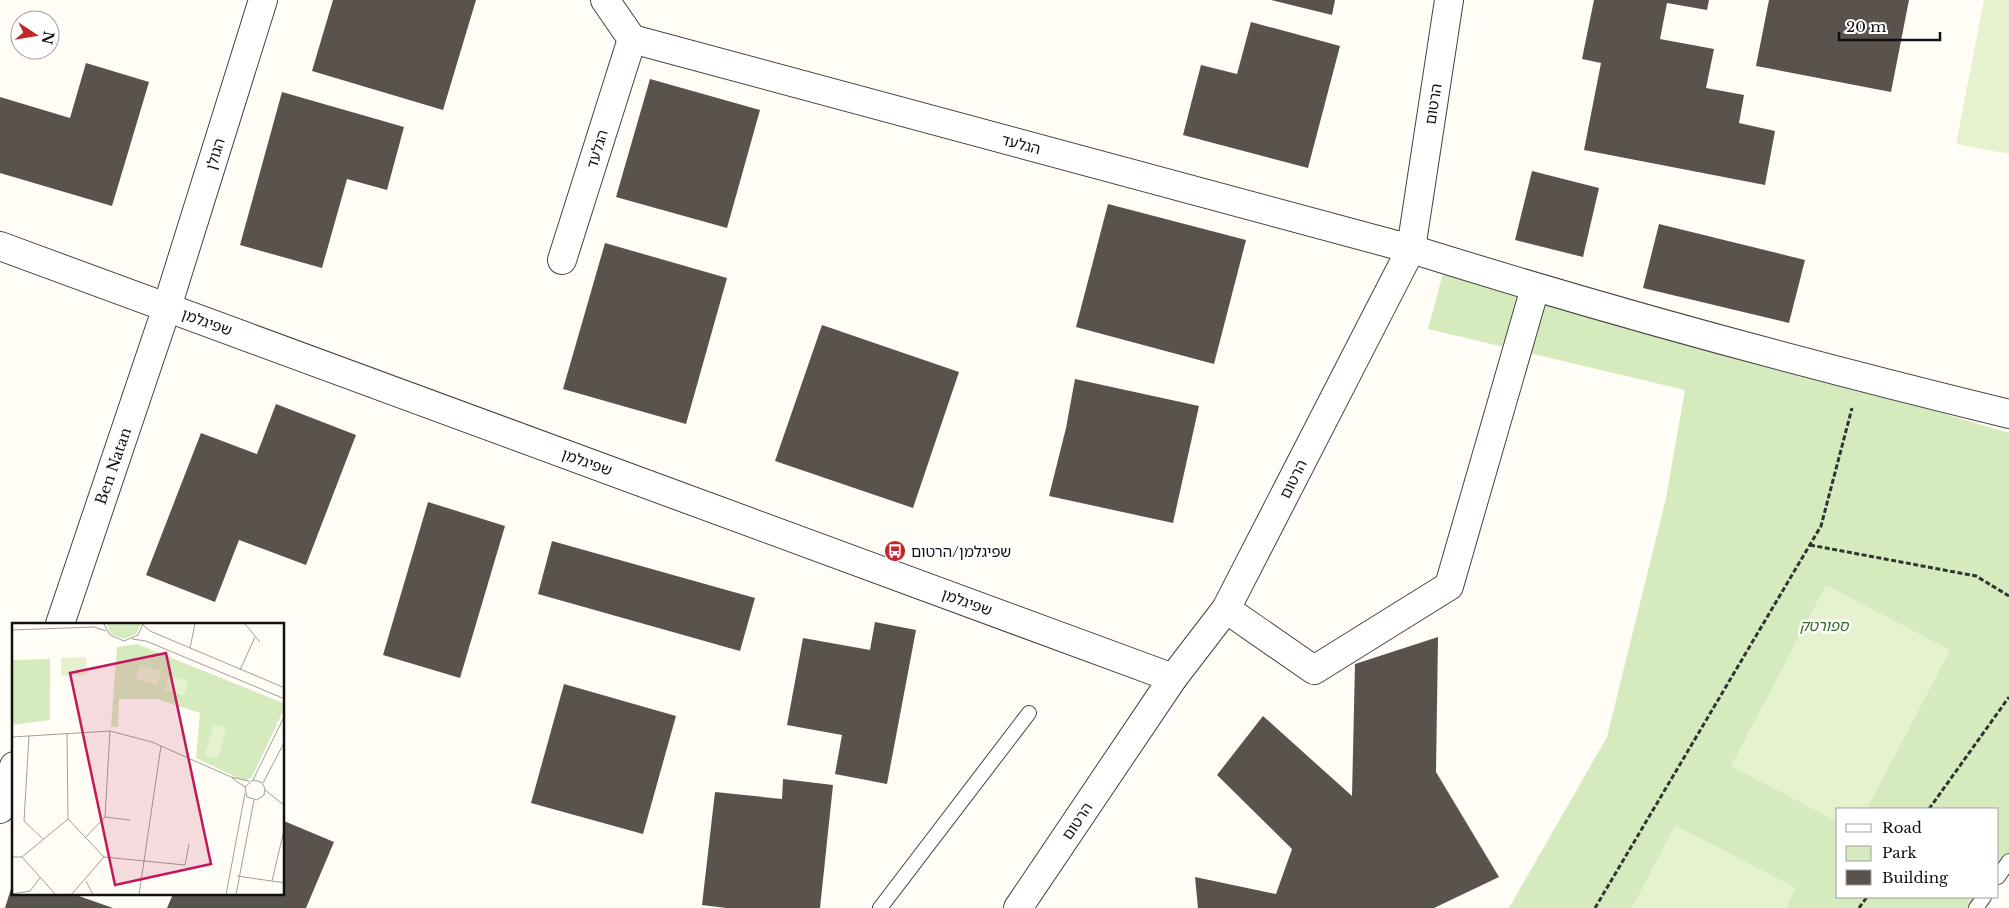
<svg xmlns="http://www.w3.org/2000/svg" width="2009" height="908" viewBox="0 0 2009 908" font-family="'Libre Baskerville','Noto Sans Hebrew',serif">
	<rect width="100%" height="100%" fill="#fffdf5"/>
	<polygon fill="#d5ebbd" points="1445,266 2009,433 2009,868 1998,885 1998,809 1838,809 1838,897 1990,897 1982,908 1509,908 1607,737 1666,498 1685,390 1428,329"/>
	<g fill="#e6f2cf">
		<polygon points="1984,0 2009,0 2009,154 1956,144"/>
		<polygon points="1826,585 1950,650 1867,809 1838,809 1838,822 1731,766"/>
		<polygon points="1675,825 1796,888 1786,908 1632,908"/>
	</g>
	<g fill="#5a524d">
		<polygon points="333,0 476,0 443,110 312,71"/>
		<polygon points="1271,0 1335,0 1332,15"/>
		<polygon points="1594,0 1709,0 1707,10 1667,3 1660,39 1714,49 1706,88 1744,95 1739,123 1775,131 1765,185 1584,150 1601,63 1582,59"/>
		<polygon points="1769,0 1909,0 1891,92 1756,66"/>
		<polygon points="1251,22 1340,46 1308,168 1183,135 1201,65 1237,74"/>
		<polygon points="86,63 149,82 112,206 0,173 0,97 70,118"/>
		<polygon points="650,79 760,110 727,228 616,197"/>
		<polygon points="282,92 404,127 387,190 347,179 322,268 240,245"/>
		<polygon points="1532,171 1599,188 1583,257 1515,240"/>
		<polygon points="1108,204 1246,240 1214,364 1076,327"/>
		<polygon points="1659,224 1805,260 1789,323 1643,288"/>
		<polygon points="605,243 727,278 686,424 563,389"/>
		<polygon points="822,325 959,372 913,508 775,461"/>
		<polygon points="1075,379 1199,406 1173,523 1049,496 1066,428"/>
		<polygon points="276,404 356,435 306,565 239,540 215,602 146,575 201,433 257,454"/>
		<polygon points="428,502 505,526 460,678 383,655"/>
		<polygon points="552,541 755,598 740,651 538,594"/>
		<polygon points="875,622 916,630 887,784 835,774 842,735 787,725 803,638 870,650"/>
		<polygon points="1438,637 1436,772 1499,877 1434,908 1198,908 1195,877 1276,894 1292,849 1217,775 1263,716 1352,796 1355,664"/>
		<polygon points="564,684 676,716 643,834 531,803"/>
		<polygon points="783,779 833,785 820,908 726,908 702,905 715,792 782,799"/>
		<polygon points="284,821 334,842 306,908 167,908 173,894 284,894"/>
		<polygon points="13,882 14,894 73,894 113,908 5,908"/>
	</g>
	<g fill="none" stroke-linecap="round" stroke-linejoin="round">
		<g stroke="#444" stroke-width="16">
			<g id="lane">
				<polyline points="1998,877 2009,861"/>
				<polyline points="880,908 1029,713"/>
				<polyline points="1976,908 1984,897"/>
			</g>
		</g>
		<g stroke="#444" stroke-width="30">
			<g id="street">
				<path d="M605 0 632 39 1411 249C1609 311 1808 365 2009 414"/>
				<polyline points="0,246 1173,678"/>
				<polyline points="562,260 632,39"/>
				<polyline points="1226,609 1314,670 1449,586 1535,288"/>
				<polyline points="60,624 167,307 263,0"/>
				<polyline points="0,809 14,766"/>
				<polyline points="1018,908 1173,678 1226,609 1411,249 1449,0"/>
			</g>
		</g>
		<g stroke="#333" stroke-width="3" stroke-dasharray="5 2.5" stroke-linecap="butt">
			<polyline points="1810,545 1976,576 2009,596"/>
			<polyline points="1929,809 2009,697"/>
			<polyline points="1595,908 1821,526 1852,408"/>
			<polyline points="1859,908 1867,897"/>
		</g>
		<use href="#lane" stroke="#fff" stroke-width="14"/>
		<use href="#street" stroke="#fff" stroke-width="28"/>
	</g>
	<defs>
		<g id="bus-disc" transform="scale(1.125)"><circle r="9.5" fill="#c4262e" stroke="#fff"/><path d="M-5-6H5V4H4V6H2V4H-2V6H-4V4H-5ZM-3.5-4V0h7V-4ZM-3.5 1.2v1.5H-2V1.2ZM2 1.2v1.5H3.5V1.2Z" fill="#fff"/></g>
	</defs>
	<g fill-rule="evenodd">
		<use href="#bus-disc" x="895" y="551"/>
	</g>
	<g text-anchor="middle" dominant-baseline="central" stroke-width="5" stroke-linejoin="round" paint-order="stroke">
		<g font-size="15" fill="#111" stroke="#fff">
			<text transform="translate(1433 104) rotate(-81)">הרטום</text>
			<text transform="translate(1021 144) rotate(15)">הגלעד</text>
			<text transform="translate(597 149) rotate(-73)">הגלעד</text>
			<text transform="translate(215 154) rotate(-73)">הגולן</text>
			<text transform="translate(207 322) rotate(20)">שפיגלמן</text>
			<text transform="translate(587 462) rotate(20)">שפיגלמן</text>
			<text transform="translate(113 466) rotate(-71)">Ben Natan</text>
			<text transform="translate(1293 479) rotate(-63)">הרטום</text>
			<text transform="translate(967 602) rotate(20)">שפיגלמן</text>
			<text transform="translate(1077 821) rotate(-56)">הרטום</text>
		</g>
		<g font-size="15" fill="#111" stroke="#fff" text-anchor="start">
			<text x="911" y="551">שפיגלמן/הרטום</text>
		</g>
		<g font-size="15" font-style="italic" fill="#2f6b1f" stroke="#fff">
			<text x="1824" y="625">ספורטק</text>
		</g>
	</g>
	<g transform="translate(12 623)">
		<rect width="272" height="272" fill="#fffdf5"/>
		<path d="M95 1H129L124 11 112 16 99 11ZM125 21 271 80 272 86 240 154 232 158 184 135 188 90 145 76H107L106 104H99L105 24ZM38 36V97L0 102V37Z" fill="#d5ebbd"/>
		<path d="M74 34 75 52 49 53V35ZM128 42 150 48 145 62 124 56ZM157 53 176 58 172 72 153 67ZM202 101 214 105 206 136 193 132Z" fill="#e6f2cf"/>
		<path fill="none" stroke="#a09f9a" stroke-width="1" d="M92 1 98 12 112 18 126 12 131 1M233 1 248 19M131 2 138 8 273 65M0 7 82 4 94 8M120 16 134 18 273 76M178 25 183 1M228 47 243 14M55 110 56 196M17 113 12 198 31 216M0 114 98 108 140 119 219 154 237 158M220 155 233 164M241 157 249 159 253 165 252 172 245 177 235 174 233 164 241 157 273 92M251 160 273 118M253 167 273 183M93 194 118 197M73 215 93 194 98 108M0 234H10L56 196 92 234 59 272M10 234 44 272M92 234 173 242 177 221M225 253 273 260M74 258 81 272M260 258 273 203M0 271 18 268 28 255M127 272 149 123M214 272 233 170M224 272 242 177"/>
		<path fill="#c2185b" fill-opacity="0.15" stroke="#c2185b" stroke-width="2.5" d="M154 30 199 241 103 262 58 50Z"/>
		<rect width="272" height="272" fill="none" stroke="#111" stroke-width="2.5"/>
	</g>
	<rect x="1836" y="808" width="162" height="90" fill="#ffffff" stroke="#a0a0a0"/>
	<rect x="1846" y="824" width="25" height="8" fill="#ffffff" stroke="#a0a0a0"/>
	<text x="1882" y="833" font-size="15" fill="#111111">Road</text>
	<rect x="1846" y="846" width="25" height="15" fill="#d5ebbd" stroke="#a0a0a0"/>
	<text x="1882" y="858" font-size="15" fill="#111111">Park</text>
	<rect x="1846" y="870" width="25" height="15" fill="#5a524d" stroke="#a0a0a0"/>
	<text x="1882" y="883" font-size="15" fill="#111111">Building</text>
	<g transform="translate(35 35) rotate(102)"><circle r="24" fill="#ffffff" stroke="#a0a0a0"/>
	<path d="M0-4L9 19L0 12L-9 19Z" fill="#c4262e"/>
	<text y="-8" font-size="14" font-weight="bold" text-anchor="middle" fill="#111111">N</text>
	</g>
	<path d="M1839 32v8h101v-8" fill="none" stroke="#111111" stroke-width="2.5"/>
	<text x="1846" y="32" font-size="15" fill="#111111" stroke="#ffffff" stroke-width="4" paint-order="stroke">20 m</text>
</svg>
